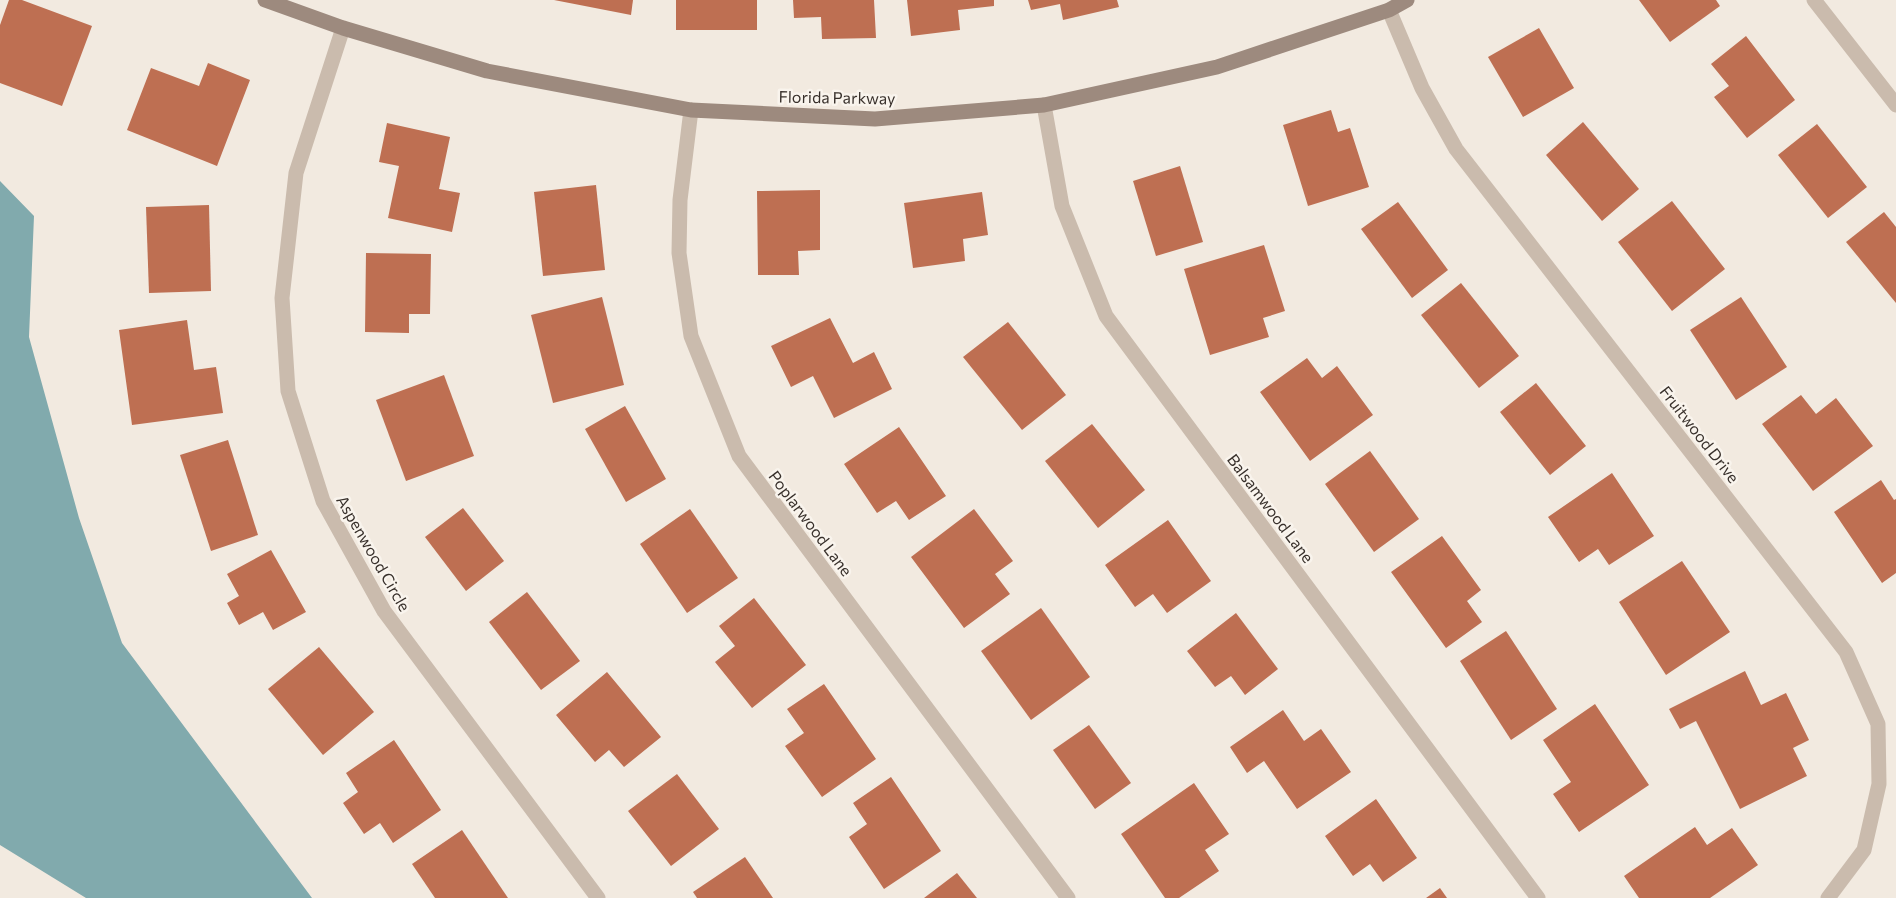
<svg xmlns="http://www.w3.org/2000/svg" width="1896" height="898" viewBox="0 0 1896 898" font-family="Commissioner,sans-serif">
	<rect width="100%" height="100%" fill="#f2eae0"/>
	<polygon fill="#81aaad" points="0,181 34,216 29,337 79,518 122,643 312,898 86,898 0,845"/>
	<g fill="#be6f52">
		<polygon points="9,0 22,0 92,26 62,106 0,83 0,25"/>
		<polygon points="554,0 633,0 631,15"/>
		<rect x="676" y="0" width="81" height="30"/>
		<polygon points="793,0 874,0 876,38 822,39 821,17 794,18"/>
		<polygon points="907,0 994,0 994,6 958,10 960,30 911,36"/>
		<polygon points="1028,0 1117,0 1119,7 1063,20 1060,4 1031,10"/>
		<polygon points="1639,0 1716,0 1720,6 1670,42"/>
		<polygon points="1539,28 1574,88 1523,117 1488,57"/>
		<polygon points="1746,36 1795,100 1747,138 1714,97 1729,86 1711,64"/>
		<polygon points="208,63 250,80 217,166 127,130 151,68 199,86"/>
		<polygon points="1331,110 1338,132 1350,128 1369,187 1308,206 1283,125"/>
		<polygon points="1583,122 1639,189 1602,221 1546,155"/>
		<polygon points="387,123 450,137 439,189 460,193 452,232 388,218 399,166 379,162"/>
		<polygon points="1817,124 1867,187 1828,218 1778,155"/>
		<polygon points="1180,166 1203,242 1156,256 1133,181"/>
		<polygon points="596,185 605,270 543,276 534,192"/>
		<polygon points="820,190 820,250 798,251 799,275 758,275 757,191"/>
		<polygon points="982,192 988,235 963,239 965,261 913,268 904,203"/>
		<polygon points="1672,201 1725,269 1672,311 1618,242"/>
		<polygon points="1398,202 1448,270 1412,298 1361,229"/>
		<polygon points="209,205 211,291 149,293 146,207"/>
		<polygon points="1884,212 1896,227 1896,303 1846,242"/>
		<polygon points="1264,245 1285,311 1263,318 1269,337 1210,355 1184,269"/>
		<polygon points="366,253 431,254 430,314 409,314 409,333 365,332"/>
		<polygon points="1461,283 1519,356 1479,388 1421,315"/>
		<polygon points="602,297 624,385 553,403 531,315"/>
		<polygon points="1741,297 1787,367 1736,400 1690,330"/>
		<polygon points="830,318 853,363 874,352 892,389 834,418 813,376 791,387 771,346"/>
		<polygon points="187,320 194,370 216,367 223,413 132,425 119,330"/>
		<polygon points="1008,322 1066,395 1022,430 963,357"/>
		<polygon points="1307,358 1322,378 1337,366 1373,415 1310,461 1260,392"/>
		<polygon points="444,375 474,456 406,481 376,400"/>
		<polygon points="1536,383 1586,446 1550,475 1500,412"/>
		<polygon points="1801,395 1816,414 1836,398 1873,446 1813,491 1762,424"/>
		<polygon points="625,406 666,479 626,502 585,429"/>
		<polygon points="1092,424 1145,490 1098,528 1045,461"/>
		<polygon points="899,427 946,496 909,520 896,501 877,513 844,464"/>
		<polygon points="228,440 258,535 211,551 180,455"/>
		<polygon points="1370,451 1419,519 1374,552 1325,484"/>
		<polygon points="1612,473 1654,536 1609,565 1598,549 1579,562 1548,517"/>
		<polygon points="1881,480 1894,500 1896,499 1896,573 1882,583 1834,512"/>
		<polygon points="463,508 504,561 466,591 425,537"/>
		<polygon points="690,509 738,578 687,613 640,544"/>
		<polygon points="974,509 1013,561 995,574 1010,594 964,628 911,557"/>
		<polygon points="1168,520 1211,581 1167,613 1153,594 1135,607 1105,565"/>
		<polygon points="1442,536 1481,590 1467,601 1482,622 1446,648 1391,572"/>
		<polygon points="271,550 306,612 273,630 263,612 239,625 227,603 239,596 227,574"/>
		<polygon points="1682,561 1730,632 1666,675 1619,602"/>
		<polygon points="527,592 580,661 541,690 489,622"/>
		<polygon points="754,598 806,665 752,708 715,662 735,646 719,626"/>
		<polygon points="1041,608 1090,677 1031,720 981,651"/>
		<polygon points="1236,613 1278,669 1245,695 1231,676 1215,687 1187,651"/>
		<polygon points="1506,631 1557,709 1511,740 1460,661"/>
		<polygon points="319,647 374,712 323,755 268,689"/>
		<polygon points="1745,671 1761,705 1786,693 1809,740 1793,748 1807,776 1740,809 1696,721 1680,729 1669,709"/>
		<polygon points="607,672 661,737 624,767 609,750 595,762 556,715"/>
		<polygon points="824,684 876,759 822,797 785,746 804,733 787,709"/>
		<polygon points="1595,704 1649,785 1579,832 1553,794 1571,782 1543,740"/>
		<polygon points="1283,710 1304,741 1321,729 1351,772 1297,809 1264,761 1247,773 1230,747"/>
		<polygon points="1089,725 1131,783 1095,809 1053,750"/>
		<polygon points="394,740 441,810 393,843 380,823 364,834 343,803 358,792 346,773"/>
		<polygon points="677,774 719,829 671,866 628,811"/>
		<polygon points="891,777 941,851 884,889 849,837 867,824 853,803"/>
		<polygon points="1194,783 1229,834 1205,850 1219,871 1179,898 1165,898 1121,834"/>
		<polygon points="1376,799 1417,858 1383,882 1370,864 1353,876 1325,836"/>
		<polygon points="1695,827 1707,845 1732,828 1758,865 1710,898 1639,898 1624,876"/>
		<polygon points="462,830 508,898 435,898 412,864"/>
		<polygon points="745,857 773,898 697,898 693,892"/>
		<polygon points="957,873 977,898 924,898"/>
		<polygon points="1440,888 1447,898 1426,898"/>
	</g>
	<g fill="none" stroke-linecap="round" stroke-linejoin="round">
		<g stroke="#cabbad" stroke-width="15">
			<polyline points="1814,0 1896,105"/>
			<polyline points="1389,10 1422,88 1456,149 1846,652 1878,724 1879,784 1864,850 1828,898"/>
			<polyline points="343,28 296,173 282,298 288,391 323,501 384,611 598,898"/>
			<polyline points="1044,105 1062,206 1106,316 1538,898"/>
			<polyline points="691,110 680,200 679,253 691,336 739,456 1068,898"/>
		</g>
		<polyline stroke="#9d8a7e" stroke-width="15" points="265,0 343,28 487,71 691,110 875,119 1044,105 1217,67 1389,10 1407,0"/>
	</g>
	<g text-anchor="middle" dominant-baseline="central" stroke-width="5" stroke-linejoin="round" paint-order="stroke">
		<g font-size="16" fill="#38302b" stroke="#f9f4ed">
			<text transform="translate(837 97) rotate(1)">Florida Parkway</text>
			<text transform="translate(1700 434) rotate(52)">Fruitwood Drive</text>
			<text transform="translate(1271 508) rotate(53)">Balsamwood Lane</text>
			<text transform="translate(811 523) rotate(53)">Poplarwood Lane</text>
			<text transform="translate(374 553) rotate(60)">Aspenwood Circle</text>
		</g>
	</g>
</svg>
